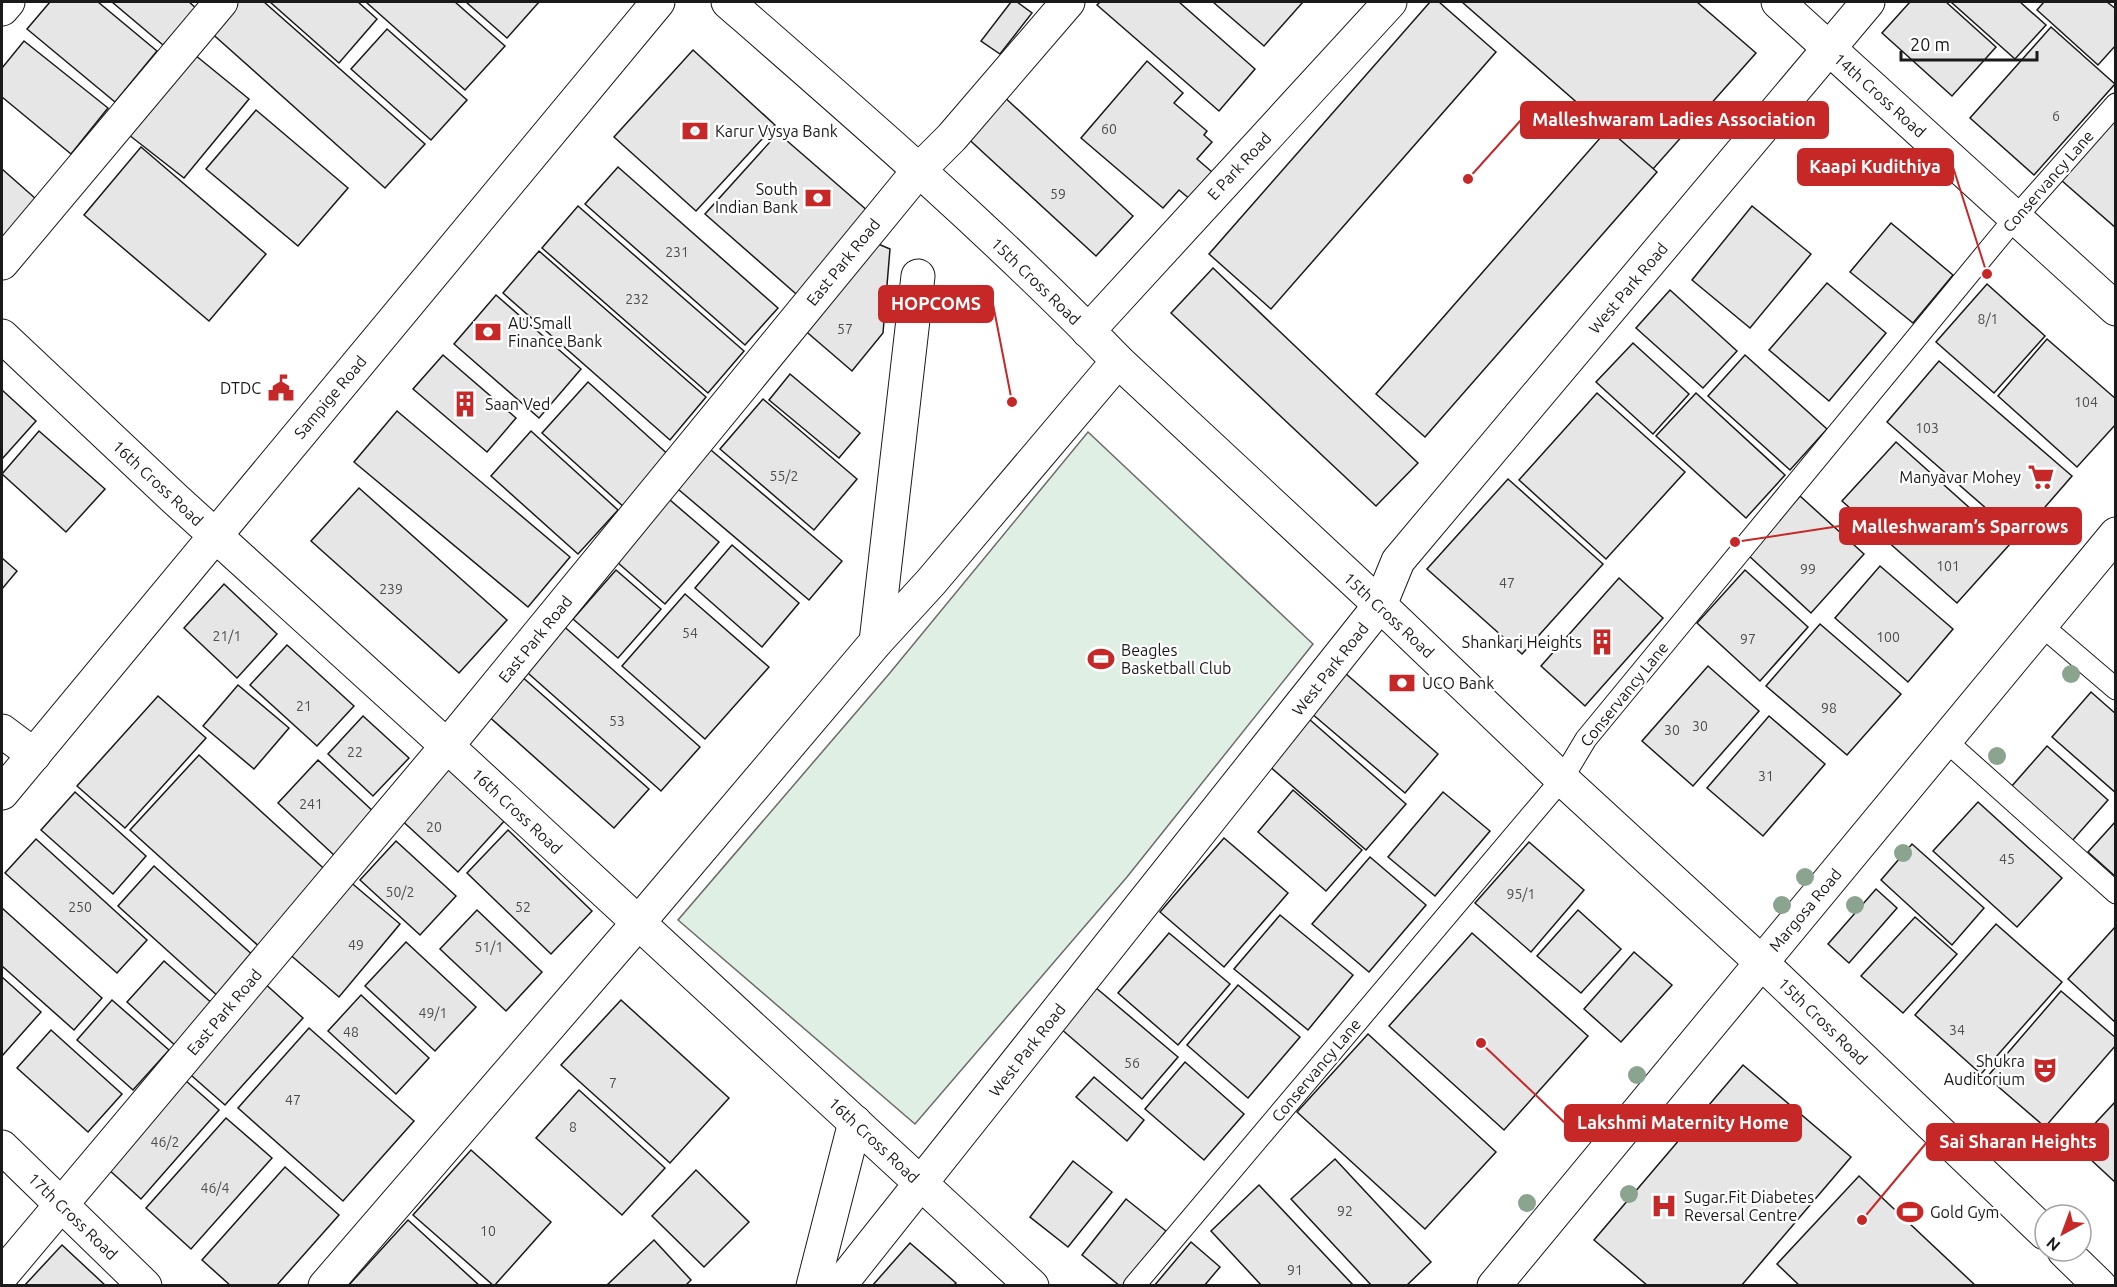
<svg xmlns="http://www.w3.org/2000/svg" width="2117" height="1287" viewBox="0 0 2117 1287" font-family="Ubuntu,sans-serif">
	<rect width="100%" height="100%" fill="#fff"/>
	<polygon fill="#e0efe3" stroke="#6a6a6a" stroke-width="1.5" points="1088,432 1313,644 1127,877 915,1124 678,920 889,674"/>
	<g fill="#e6e6e6" stroke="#1a1a1a" stroke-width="1.5">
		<polygon points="50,2 98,2 157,51 115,102 27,29"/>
		<polygon points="112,2 189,2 196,8 163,45"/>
		<polygon points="233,2 264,2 425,144 385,188 208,30"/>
		<polygon points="270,2 358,2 377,19 339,63"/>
		<polygon points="366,2 455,2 505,46 465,90"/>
		<polygon points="466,2 539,2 507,38"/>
		<polygon points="1011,2 1017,2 1032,13 1000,54 981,41"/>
		<polygon points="1100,2 1179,2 1255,69 1219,111 1097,5"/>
		<polygon points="1213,2 1303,2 1264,46"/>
		<polygon points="1430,2 1439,2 1496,52 1271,309 1209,254"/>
		<polygon points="1462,2 1697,2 1756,53 1653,169"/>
		<polygon points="1910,2 1946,2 1996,47 1952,96 1882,33"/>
		<polygon points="1951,2 2020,2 2046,25 2015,59"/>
		<polygon points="2044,2 2107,2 2116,9 2116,45 2098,65 2037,10"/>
		<polygon points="2051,27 2115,84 2034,175 1970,118"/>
		<polygon points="387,29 467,100 431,140 351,69"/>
		<polygon points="24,41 108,108 71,154 2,97 2,68"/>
		<polygon points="693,50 775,125 696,211 614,137"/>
		<polygon points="195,55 249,99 184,178 129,135"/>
		<polygon points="1147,61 1183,93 1174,103 1207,131 1204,135 1212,142 1197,159 1219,178 1197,205 1179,190 1163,208 1081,138"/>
		<polygon points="1000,93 1133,216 1096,256 962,133"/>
		<polygon points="256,110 348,188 298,246 206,169"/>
		<polygon points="2116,119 2116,228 2061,180"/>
		<polygon points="1608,129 1657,172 1425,437 1376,394"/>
		<polygon points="778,133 876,218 803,300 705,214"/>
		<polygon points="141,147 266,254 209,321 84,215"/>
		<polygon points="618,167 778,308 745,345 585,204"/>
		<polygon points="2,169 36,199 2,239"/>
		<polygon points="578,206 744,351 708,393 542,248"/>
		<polygon points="1752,206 1811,254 1750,328 1692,280"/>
		<polygon points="1891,223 1953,275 1913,323 1850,272"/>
		<polygon points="876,243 890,249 883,333 852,371 802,328"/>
		<polygon points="539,251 706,397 670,440 503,293"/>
		<polygon points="1213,268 1418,463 1376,506 1171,313"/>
		<polygon points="1827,283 1886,333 1829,401 1769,350"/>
		<polygon points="1987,284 2045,336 1994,393 1936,342"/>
		<polygon points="1670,290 1737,351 1703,388 1636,328"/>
		<polygon points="496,295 581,369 539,418 454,344"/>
		<polygon points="2047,339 2116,399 2116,424 2077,467 1998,396"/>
		<polygon points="1633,343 1689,394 1653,434 1596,382"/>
		<polygon points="443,355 516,418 487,452 413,389"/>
		<polygon points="1745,355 1827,429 1790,470 1708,396"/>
		<polygon points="1939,361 2072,476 2019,537 1887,422"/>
		<polygon points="790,374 860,433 839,458 769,400"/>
		<polygon points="588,382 672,458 626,509 542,433"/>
		<polygon points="2,390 36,421 2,459"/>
		<polygon points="1597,393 1685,472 1606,559 1519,480"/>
		<polygon points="1696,393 1785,475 1746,518 1656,436"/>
		<polygon points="763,399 857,479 814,530 720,449"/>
		<polygon points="397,411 570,557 528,607 354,462"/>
		<polygon points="39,431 105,489 66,532 2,474"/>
		<polygon points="531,431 618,510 578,554 491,476"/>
		<polygon points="1896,442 2010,544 1957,603 1842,501"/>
		<polygon points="705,445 842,561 809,600 672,484"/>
		<polygon points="1508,479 1603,564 1522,654 1427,569"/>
		<polygon points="359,488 507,620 459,673 311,541"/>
		<polygon points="663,494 719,542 665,604 609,555"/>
		<polygon points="1800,496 1864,554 1811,613 1748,555"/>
		<polygon points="732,545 799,603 762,647 695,588"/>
		<polygon points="2,558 17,571 2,589"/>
		<polygon points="1880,566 1953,629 1908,682 1835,618"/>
		<polygon points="616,570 661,609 618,658 573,619"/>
		<polygon points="1745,570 1808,627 1760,681 1697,623"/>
		<polygon points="1619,578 1663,618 1585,706 1541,666"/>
		<polygon points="224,584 277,634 237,678 184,628"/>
		<polygon points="685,594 769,667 705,739 622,666"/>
		<polygon points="559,622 700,747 661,791 520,666"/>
		<polygon points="1820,624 1901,694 1847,755 1766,686"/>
		<polygon points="287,645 354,706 317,746 250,685"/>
		<polygon points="1708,666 1759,711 1693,786 1642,741"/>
		<polygon points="1345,673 1438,754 1405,793 1311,713"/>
		<polygon points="520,675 649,789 614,828 486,714"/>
		<polygon points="238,685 289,728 254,769 203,726"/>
		<polygon points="2091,692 2116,714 2116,793 2052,737"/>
		<polygon points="158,696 206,738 125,828 77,786"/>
		<polygon points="363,716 409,758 373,796 328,754"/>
		<polygon points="1769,716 1825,764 1763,836 1707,788"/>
		<polygon points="1309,719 1406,804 1366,850 1268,765"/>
		<polygon points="2047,746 2108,800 2072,841 2011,787"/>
		<polygon points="199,755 331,875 263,950 130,830"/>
		<polygon points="318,760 375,813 335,856 278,803"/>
		<polygon points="446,761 507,818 458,872 397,816"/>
		<polygon points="1293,790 1362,850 1326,891 1258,832"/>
		<polygon points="75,792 146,856 113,894 41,830"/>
		<polygon points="1443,792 1490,831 1435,896 1388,857"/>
		<polygon points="1978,802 2062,878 2017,927 1933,851"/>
		<polygon points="2116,821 2116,877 2088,852"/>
		<polygon points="508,830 592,911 551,954 467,873"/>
		<polygon points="1224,838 1288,893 1224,967 1160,912"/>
		<polygon points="36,839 147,940 117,973 5,873"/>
		<polygon points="396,841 456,896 420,935 360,880"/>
		<polygon points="1529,842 1584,890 1531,952 1475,903"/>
		<polygon points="1912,844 1984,908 1952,945 1881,880"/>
		<polygon points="1370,857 1426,905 1369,972 1312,924"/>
		<polygon points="154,866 256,958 220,998 118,906"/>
		<polygon points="348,880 400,924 339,997 287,952"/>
		<polygon points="1876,889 1897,908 1849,963 1828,944"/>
		<polygon points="2,908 102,998 74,1030 2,966"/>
		<polygon points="477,910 542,972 506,1011 440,949"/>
		<polygon points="1578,910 1621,949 1581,993 1537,956"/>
		<polygon points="1280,915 1353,975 1308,1030 1234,969"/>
		<polygon points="1915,917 1957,954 1903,1013 1861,976"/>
		<polygon points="1996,924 2062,982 1981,1074 1915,1015"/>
		<polygon points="2116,926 2116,1023 2068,979"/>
		<polygon points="1169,933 1230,984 1178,1045 1118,993"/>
		<polygon points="1472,933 1588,1036 1504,1130 1389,1026"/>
		<polygon points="406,942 476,1007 435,1051 365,986"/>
		<polygon points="1634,952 1672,985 1621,1042 1584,1009"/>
		<polygon points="164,961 214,1005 177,1047 127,1002"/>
		<polygon points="2,977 41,1012 2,1056"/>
		<polygon points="262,981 303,1018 225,1105 184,1069"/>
		<polygon points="1238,985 1300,1037 1248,1098 1187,1045"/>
		<polygon points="1095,987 1178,1057 1142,1099 1060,1028"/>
		<polygon points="2061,991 2116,1038 2116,1045 2045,1127 1987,1077"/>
		<polygon points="361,995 429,1058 396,1094 328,1031"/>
		<polygon points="112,1000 169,1050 133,1090 77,1040"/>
		<polygon points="621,1000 729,1098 670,1163 561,1065"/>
		<polygon points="309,1028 414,1121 343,1201 238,1108"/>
		<polygon points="51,1030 122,1094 88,1132 17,1068"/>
		<polygon points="1368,1034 1496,1152 1425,1229 1297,1112"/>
		<polygon points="1185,1062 1244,1114 1204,1160 1145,1109"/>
		<polygon points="1743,1065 1851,1157 1741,1286 1648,1286 1594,1240"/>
		<polygon points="1094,1077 1144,1120 1127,1141 1076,1097"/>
		<polygon points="185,1080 219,1110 141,1199 107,1168"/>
		<polygon points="579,1090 665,1168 622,1215 536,1138"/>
		<polygon points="2116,1101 2116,1183 2075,1145"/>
		<polygon points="226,1118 272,1158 191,1249 146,1208"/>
		<polygon points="471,1150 551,1222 494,1286 413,1215"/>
		<polygon points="1335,1159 1431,1262 1406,1286 1372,1286 1291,1199"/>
		<polygon points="1073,1161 1112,1192 1068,1247 1030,1217"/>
		<polygon points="285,1167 339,1215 276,1286 231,1286 202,1260"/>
		<polygon points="696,1170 749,1222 704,1267 652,1216"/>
		<polygon points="1859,1176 1976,1286 1800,1286 1777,1264"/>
		<polygon points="1259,1185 1354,1286 1262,1286 1211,1231"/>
		<polygon points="1126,1199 1166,1231 1123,1286 1120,1286 1082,1255"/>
		<polygon points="408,1220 480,1286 348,1286"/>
		<polygon points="654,1240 691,1280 685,1286 606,1286"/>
		<polygon points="1191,1242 1220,1267 1204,1286 1154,1286"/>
		<polygon points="910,1243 956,1283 953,1286 872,1286"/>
		<polygon points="62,1245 106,1286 24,1286"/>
	</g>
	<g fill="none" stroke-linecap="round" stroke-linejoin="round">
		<g stroke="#1a1a1a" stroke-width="23">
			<g id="lane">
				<polyline points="2041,625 2116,689"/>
				<polyline points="1945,740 2116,893"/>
				<polyline points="1134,1286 1562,779 1586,739 2015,218 2116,104"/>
			</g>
		</g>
		<g stroke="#1a1a1a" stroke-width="35">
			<g id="street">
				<polyline points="1778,2 2116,309"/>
				<polyline points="2,9 8,2"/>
				<polyline points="2,263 221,2"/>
				<polyline points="1088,331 1390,2"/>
				<polyline points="876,642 918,276"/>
				<polyline points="2,731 34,755"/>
				<polyline points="2,1275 447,746 919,170 952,137 1068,2"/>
				<polyline points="325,1286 638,923 876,642 931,582 1118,361"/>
				<polyline points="813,1286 855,1122"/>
				<polyline points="839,1286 1380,605 1398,561 1868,2"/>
			</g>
		</g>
		<g stroke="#1a1a1a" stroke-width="35">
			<g id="secondary">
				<path d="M728 2C861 118 995 234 1118 361L1380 605 1562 779 1761 962 2045 1233"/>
				<polyline points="2,336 174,498 447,746 1032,1286"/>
				<polyline points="2,1147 145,1286"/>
				<polyline points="2064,1251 2100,1286"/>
			</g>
		</g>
		<g stroke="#1a1a1a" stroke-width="35">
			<g id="primary">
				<polyline points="2,793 658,2"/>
				<polyline points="1494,1286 2116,534"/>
			</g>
		</g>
		<use href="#lane" stroke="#fff" stroke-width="21"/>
		<use href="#street" stroke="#fff" stroke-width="33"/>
		<use href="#secondary" stroke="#fff" stroke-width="33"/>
		<use href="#primary" stroke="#fff" stroke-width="33"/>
	</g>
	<g fill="#8aa48f">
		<circle cx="2071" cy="674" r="9"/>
		<circle cx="1997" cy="756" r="9"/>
		<circle cx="1903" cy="853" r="9"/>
		<circle cx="1805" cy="877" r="9"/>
		<circle cx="1782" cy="905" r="9"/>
		<circle cx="1855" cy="905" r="9"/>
		<circle cx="1637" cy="1075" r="9"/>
		<circle cx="1629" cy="1194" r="9"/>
		<circle cx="1527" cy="1203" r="9"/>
	</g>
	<defs>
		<g id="bank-bare" transform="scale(2.07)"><path d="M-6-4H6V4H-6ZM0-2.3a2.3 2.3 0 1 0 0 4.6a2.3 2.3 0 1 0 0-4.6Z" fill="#c62828" stroke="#fff" stroke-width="2.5" paint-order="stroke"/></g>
		<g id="civic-bare" transform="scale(2.07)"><path d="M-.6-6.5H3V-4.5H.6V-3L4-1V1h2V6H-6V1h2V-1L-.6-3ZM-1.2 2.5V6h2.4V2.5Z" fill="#c62828" stroke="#fff" stroke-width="2.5" paint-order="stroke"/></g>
		<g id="building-bare" transform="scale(2.07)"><path d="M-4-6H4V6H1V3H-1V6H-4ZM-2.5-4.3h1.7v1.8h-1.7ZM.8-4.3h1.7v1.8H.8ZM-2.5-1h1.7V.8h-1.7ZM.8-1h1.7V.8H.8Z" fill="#c62828" stroke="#fff" stroke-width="2.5" paint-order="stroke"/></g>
		<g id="supermarket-bare" transform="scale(2.07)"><path d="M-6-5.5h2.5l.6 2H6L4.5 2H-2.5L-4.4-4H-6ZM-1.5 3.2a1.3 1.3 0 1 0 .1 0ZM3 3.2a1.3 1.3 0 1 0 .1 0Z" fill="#c62828" stroke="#fff" stroke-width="2.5" paint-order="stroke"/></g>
		<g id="stadium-bare" transform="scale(2.07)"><path d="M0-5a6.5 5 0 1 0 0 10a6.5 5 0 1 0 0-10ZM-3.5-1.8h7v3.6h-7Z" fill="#c62828" stroke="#fff" stroke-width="2.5" paint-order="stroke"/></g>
		<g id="theatre-bare" transform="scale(2.07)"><path d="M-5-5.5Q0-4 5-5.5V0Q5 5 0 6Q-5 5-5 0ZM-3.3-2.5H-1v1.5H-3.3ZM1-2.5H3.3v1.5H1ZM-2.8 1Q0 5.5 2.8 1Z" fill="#c62828" stroke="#fff" stroke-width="2.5" paint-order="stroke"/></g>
		<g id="hospital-bare" transform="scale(2.07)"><path d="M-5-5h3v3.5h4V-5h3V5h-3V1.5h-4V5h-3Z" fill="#c62828" stroke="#fff" stroke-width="2.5" paint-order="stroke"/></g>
	</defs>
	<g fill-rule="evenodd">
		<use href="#bank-bare" x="695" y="131"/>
		<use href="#bank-bare" x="818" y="198"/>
		<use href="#bank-bare" x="488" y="332"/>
		<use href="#civic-bare" x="281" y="388"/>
		<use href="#building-bare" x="465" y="404"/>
		<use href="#supermarket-bare" x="2041" y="477"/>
		<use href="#building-bare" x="1602" y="642"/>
		<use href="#stadium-bare" x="1101" y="659"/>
		<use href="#bank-bare" x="1402" y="683"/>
		<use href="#theatre-bare" x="2045" y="1070"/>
		<use href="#hospital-bare" x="1664" y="1206"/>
		<use href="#stadium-bare" x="1910" y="1212"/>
	</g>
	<g text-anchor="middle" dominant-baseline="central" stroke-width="4.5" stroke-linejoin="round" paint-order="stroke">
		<g font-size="14" fill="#4d4d4d">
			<text x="2056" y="116">6</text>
			<text x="1109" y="129">60</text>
			<text x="1058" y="194">59</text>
			<text x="677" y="252">231</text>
			<text x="637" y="299">232</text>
			<text x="1988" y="319">8/1</text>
			<text x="845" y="329">57</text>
			<text x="2086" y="402">104</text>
			<text x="1927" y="428">103</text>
			<text x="784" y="476">55/2</text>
			<text x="1948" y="566">101</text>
			<text x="1808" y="569">99</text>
			<text x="1507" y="583">47</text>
			<text x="391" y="589">239</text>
			<text x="690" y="633">54</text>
			<text x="227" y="636">21/1</text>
			<text x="1888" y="637">100</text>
			<text x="1748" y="639">97</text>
			<text x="304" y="706">21</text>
			<text x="1829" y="708">98</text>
			<text x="617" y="721">53</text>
			<text x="1700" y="726">30</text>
			<text x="1672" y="730">30</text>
			<text x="355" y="752">22</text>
			<text x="1766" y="776">31</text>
			<text x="311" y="804">241</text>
			<text x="434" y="827">20</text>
			<text x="2007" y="859">45</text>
			<text x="400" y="892">50/2</text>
			<text x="1521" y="894">95/1</text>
			<text x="80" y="907">250</text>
			<text x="523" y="907">52</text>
			<text x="356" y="945">49</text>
			<text x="489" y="947">51/1</text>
			<text x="433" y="1013">49/1</text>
			<text x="1957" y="1030">34</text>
			<text x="351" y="1032">48</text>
			<text x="1132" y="1063">56</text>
			<text x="613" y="1083">7</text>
			<text x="293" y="1100">47</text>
			<text x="573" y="1127">8</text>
			<text x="165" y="1142">46/2</text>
			<text x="215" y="1188">46/4</text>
			<text x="1345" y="1211">92</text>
			<text x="488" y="1231">10</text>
			<text x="1295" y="1270">91</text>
		</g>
		<g font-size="16" fill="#1a1a1a" stroke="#fff">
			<text transform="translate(1880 95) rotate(42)">14th Cross Road</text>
			<text transform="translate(1239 166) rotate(-47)">E Park Road</text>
			<text transform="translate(2048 181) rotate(-49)">Conservancy Lane</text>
			<text transform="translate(843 262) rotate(-51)">East Park Road</text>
			<text transform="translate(1036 281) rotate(44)">15th Cross Road</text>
			<text transform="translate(1628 288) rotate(-50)">West Park Road</text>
			<text transform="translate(330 397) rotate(-50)">Sampige Road</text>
			<text transform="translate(158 483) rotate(43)">16th Cross Road</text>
			<text transform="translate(1389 615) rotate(43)">15th Cross Road</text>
			<text transform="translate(535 639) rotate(-51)">East Park Road</text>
			<text transform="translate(1330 669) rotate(-52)">West Park Road</text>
			<text transform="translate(1624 694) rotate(-51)">Conservancy Lane</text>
			<text transform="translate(517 811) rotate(43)">16th Cross Road</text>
			<text transform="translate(1805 910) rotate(-50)">Margosa Road</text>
			<text transform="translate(224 1012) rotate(-50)">East Park Road</text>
			<text transform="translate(1823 1021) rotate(44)">15th Cross Road</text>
			<text transform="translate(1027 1050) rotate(-52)">West Park Road</text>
			<text transform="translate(1316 1070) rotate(-50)">Conservancy Lane</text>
			<text transform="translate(874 1140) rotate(43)">16th Cross Road</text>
			<text transform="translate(73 1216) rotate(44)">17th Cross Road</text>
		</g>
		<g font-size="16" fill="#1a1a1a" stroke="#fff" text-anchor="start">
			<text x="715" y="131">Karur Vysya Bank</text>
			<text x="798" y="189" text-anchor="end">South<tspan x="798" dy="18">Indian Bank</tspan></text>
			<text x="508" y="323">AU Small<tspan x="508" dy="18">Finance Bank</tspan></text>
			<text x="261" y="388" text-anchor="end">DTDC</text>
			<text x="485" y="404">Saan Ved</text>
			<text x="2021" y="477" text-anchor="end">Manyavar Mohey</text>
			<text x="1582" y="642" text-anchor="end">Shankari Heights</text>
			<text x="1121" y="650">Beagles<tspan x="1121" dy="18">Basketball Club</tspan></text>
			<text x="1422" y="683">UCO Bank</text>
			<text x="2025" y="1061" text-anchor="end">Shukra<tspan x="2025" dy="18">Auditorium</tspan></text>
			<text x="1684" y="1197">Sugar.Fit Diabetes<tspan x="1684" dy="18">Reversal Centre</tspan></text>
			<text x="1930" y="1212">Gold Gym</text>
		</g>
	</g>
	<path fill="none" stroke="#c62828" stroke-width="2" d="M1468 179L1521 120M1987 274L1953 167M1012 402L993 304M1735 542L1840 526M1481 1043L1565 1123M1862 1220L1927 1142"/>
	<g fill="#c62828" stroke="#fff" stroke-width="2">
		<circle cx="1468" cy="179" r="6"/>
		<circle cx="1987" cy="274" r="6"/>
		<circle cx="1012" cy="402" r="6"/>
		<circle cx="1735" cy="542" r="6"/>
		<circle cx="1481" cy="1043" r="6"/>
		<circle cx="1862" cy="1220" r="6"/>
	</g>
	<g fill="#c62828" stroke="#c62828" stroke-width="2">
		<rect x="1521" y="102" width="307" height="36" rx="6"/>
		<rect x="1798" y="149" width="155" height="36" rx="6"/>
		<rect x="879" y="286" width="114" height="36" rx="6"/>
		<rect x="1840" y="508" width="241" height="36" rx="6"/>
		<rect x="1565" y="1105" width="236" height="36" rx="6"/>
		<rect x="1927" y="1124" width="181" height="36" rx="6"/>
	</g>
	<g font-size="18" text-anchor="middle" font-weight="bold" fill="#fff">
		<text x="1674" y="126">Malleshwaram Ladies Association</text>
		<text x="1875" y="173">Kaapi Kudithiya</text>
		<text x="936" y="310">HOPCOMS</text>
		<text x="1960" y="533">Malleshwaram’s Sparrows</text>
		<text x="1683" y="1129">Lakshmi Maternity Home</text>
		<text x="2018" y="1148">Sai Sharan Heights</text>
	</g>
	<rect width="2117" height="1287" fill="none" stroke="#1a1a1a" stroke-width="6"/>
	<g transform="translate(2063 1233) rotate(221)"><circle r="28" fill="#ffffff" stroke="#a3a3a3" stroke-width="1.5"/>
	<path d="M0-4.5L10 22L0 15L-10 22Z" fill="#c62828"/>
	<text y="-9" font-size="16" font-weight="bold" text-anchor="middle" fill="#1a1a1a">N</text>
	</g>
	<path d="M1901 51v9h136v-9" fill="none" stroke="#1a1a1a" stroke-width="3"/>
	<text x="1910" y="51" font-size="18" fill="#1a1a1a" stroke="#ffffff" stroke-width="4.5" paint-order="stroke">20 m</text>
</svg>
